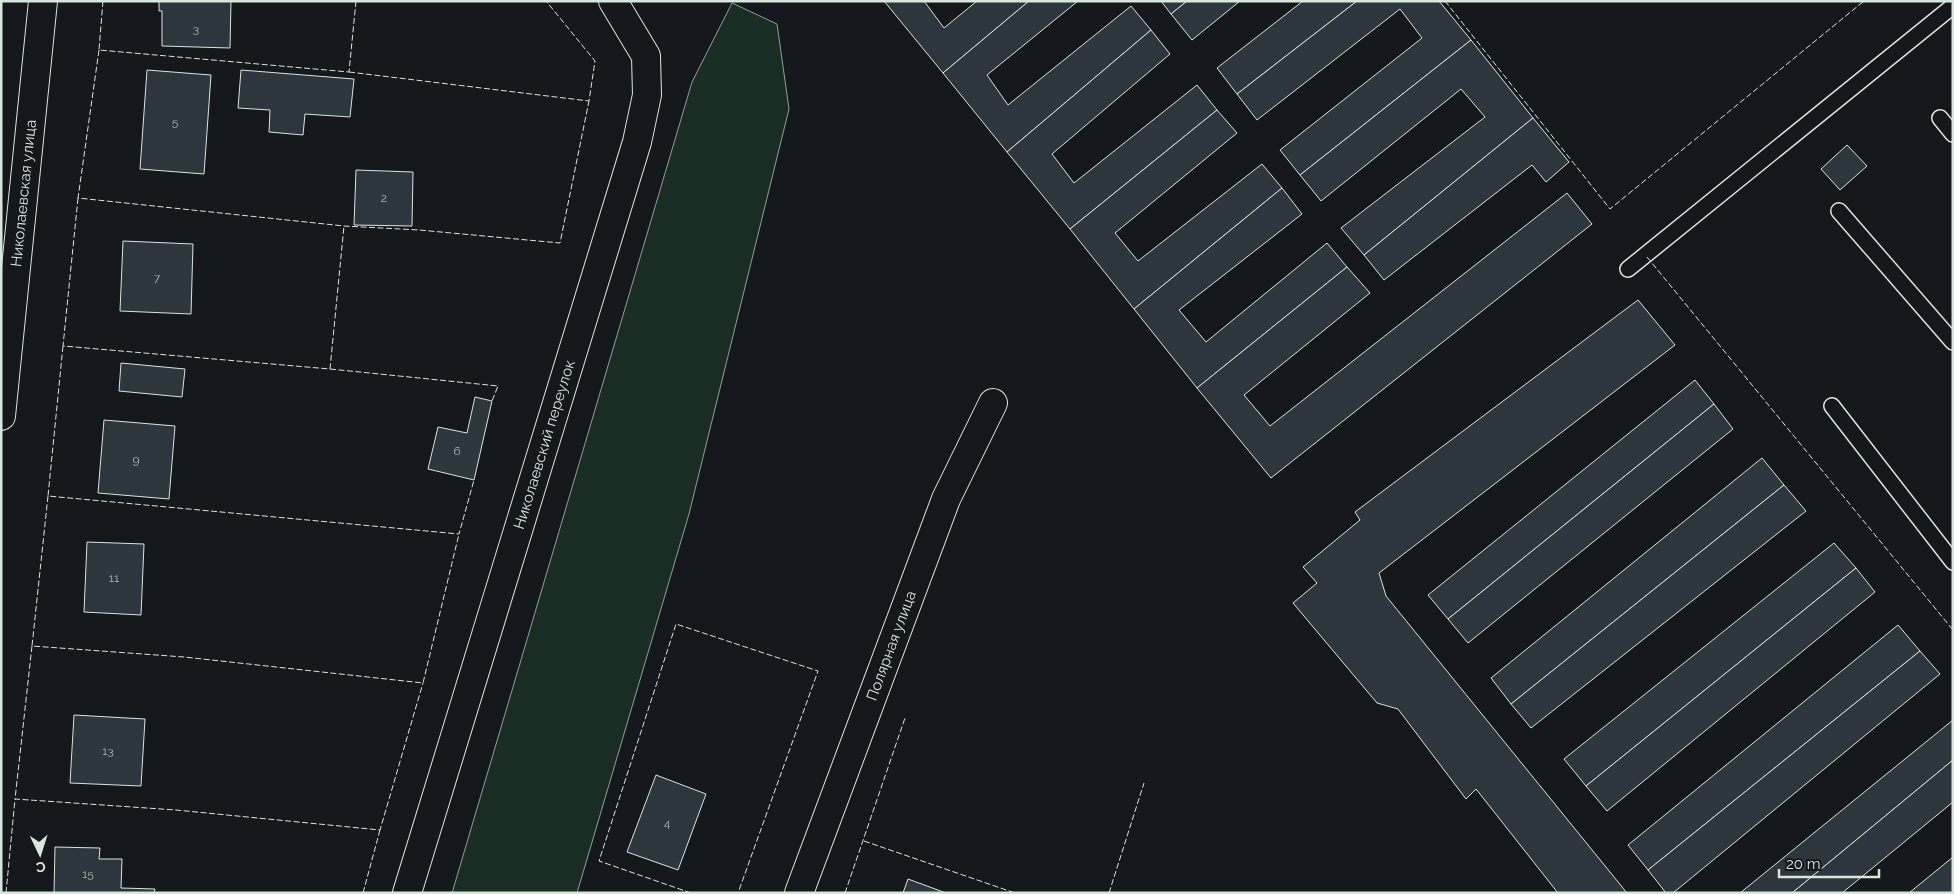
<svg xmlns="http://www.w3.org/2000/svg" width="1954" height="894" viewBox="0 0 1954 894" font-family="Raleway,sans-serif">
	<rect width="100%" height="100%" fill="#14181c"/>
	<polygon fill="#1a2d24" stroke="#939e99" points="732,3 777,24 789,109 689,514 577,893 452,893 692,82"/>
	<g fill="#2c363c" stroke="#d8e6dc">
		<polygon points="159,1 231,1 230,48 162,46 162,11 159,11"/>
		<polygon points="884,1 924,1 944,28 977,1 1029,1 943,73"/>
		<polygon points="1029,1 1078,1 987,75 1008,105 1131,6 1151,30 1007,152 943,73"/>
		<polygon points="1161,1 1187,1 1171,14"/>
		<polygon points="1187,1 1240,1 1192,40 1171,14"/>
		<polygon points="1303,1 1357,1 1237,94 1217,68"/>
		<polygon points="1357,1 1439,1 1471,40 1300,175 1280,150 1422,38 1400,9 1257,120 1237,94"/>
		<polygon points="1151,30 1170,54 1052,154 1074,183 1197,85 1217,110 1070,229 1007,152"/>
		<polygon points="1471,40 1533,118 1364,255 1341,228 1485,117 1461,89 1321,201 1300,175"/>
		<polygon points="147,70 211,75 204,174 140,169"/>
		<polygon points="241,70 354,79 350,117 305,114 303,135 269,132 270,110 238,108"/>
		<polygon points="1217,110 1237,133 1115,233 1138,261 1262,164 1282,188 1134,309 1070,229"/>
		<polygon points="1533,118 1569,162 1546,182 1532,165 1384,280 1364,255"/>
		<polygon points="1847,145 1867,166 1840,190 1821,169"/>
		<polygon points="356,170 413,172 412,226 354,225"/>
		<polygon points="1282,188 1302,214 1179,310 1206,342 1327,243 1347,267 1197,388 1134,309"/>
		<polygon points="1567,193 1592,224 1271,478 1197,388 1347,267 1370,293 1244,395 1270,426"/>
		<polygon points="123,241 193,244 191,314 120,311"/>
		<polygon points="1638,300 1675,345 1379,573 1386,596 1627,893 1558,893 1476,789 1466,799 1398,709 1377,703 1293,603 1317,583 1303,567 1360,520 1355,512"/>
		<polygon points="121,363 185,369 182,397 119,391"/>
		<polygon points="1695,380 1714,404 1448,619 1428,595"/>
		<polygon points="475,397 492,401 474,480 428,469 438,427 467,433"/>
		<polygon points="1714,404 1733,429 1468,643 1448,619"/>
		<polygon points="104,420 175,426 169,499 98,493"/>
		<polygon points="1762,458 1784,485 1511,704 1491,678"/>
		<polygon points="1784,485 1806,511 1531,728 1511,704"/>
		<polygon points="87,542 144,544 141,615 84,612"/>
		<polygon points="1834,543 1856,568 1586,786 1564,759"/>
		<polygon points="1856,568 1875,592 1607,811 1586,786"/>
		<polygon points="1898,625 1920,651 1648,870 1628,845"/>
		<polygon points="1920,651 1940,674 1673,893 1666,893 1648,870"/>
		<polygon points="74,715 145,719 141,786 70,783"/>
		<polygon points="1953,720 1953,760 1792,893 1740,893"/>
		<polygon points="1953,760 1953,802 1842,893 1792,893"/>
		<polygon points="656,775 706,794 678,870 627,852"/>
		<polygon points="55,847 100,848 99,859 122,859 121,888 155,889 154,893 54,893"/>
		<polygon points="1953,857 1953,893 1909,893"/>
		<polygon points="908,879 946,893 903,893"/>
	</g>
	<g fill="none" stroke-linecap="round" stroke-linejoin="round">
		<g stroke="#d8e6dc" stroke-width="18">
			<g id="lane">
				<polyline points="1940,118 1953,134"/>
				<polyline points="1839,211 1953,342"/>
				<polyline points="1628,269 1953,6"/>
				<polyline points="1832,406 1953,562"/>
			</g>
		</g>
		<g stroke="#d8e6dc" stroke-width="30">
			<g id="street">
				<path id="s1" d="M1 416 43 1"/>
				<path id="s2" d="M407 893 637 142 647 95 646 56 613 1"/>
				<path id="s3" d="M799 893 946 499 993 403"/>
			</g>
		</g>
		<use href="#lane" stroke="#14181c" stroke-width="15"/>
		<use href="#street" stroke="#14181c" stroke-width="28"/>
		<g stroke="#d8e6dc" stroke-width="1" stroke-dasharray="6 2.5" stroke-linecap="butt">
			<polyline points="103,1 99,50 349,72 356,1"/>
			<polyline points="1445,1 1610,209 1864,1"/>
			<polyline points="99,50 78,198 344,226 419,230 560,243 589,101"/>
			<polyline points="349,72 589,101 595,61 546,1"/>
			<polyline points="78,198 63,346 330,369 344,226"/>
			<polyline points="1647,257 1953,630"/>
			<polyline points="63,346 48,496 459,534 474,480"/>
			<polyline points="330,369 498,386 492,401"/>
			<polyline points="48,496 32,646 184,657 423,683 459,534"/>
			<polyline points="32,646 15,799 176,810 380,830 423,683"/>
			<polyline points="864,841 1015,893"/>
			<polyline points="6,893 15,799"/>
			<polyline points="363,893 380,830"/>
			<polyline points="691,893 599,861 676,624 818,671 738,893"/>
			<polyline points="845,893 905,718"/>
			<polyline points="1109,893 1144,783"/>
		</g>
	</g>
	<g text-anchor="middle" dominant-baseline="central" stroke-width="4" stroke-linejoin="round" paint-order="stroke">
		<g font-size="12" fill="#adbab4">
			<text x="196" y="29">3</text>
			<text x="175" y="122">5</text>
			<text x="384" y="198">2</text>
			<text x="157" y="278">7</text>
			<text x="457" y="451">6</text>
			<text x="136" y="460">9</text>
			<text x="114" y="578">11</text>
			<text x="108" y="751">13</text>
			<text x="667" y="823">4</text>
			<text x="88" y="874">15</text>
		</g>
		<g font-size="15" fill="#d8e6dc" stroke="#14181c">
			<text stroke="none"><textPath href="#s1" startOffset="224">Николаевская улица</textPath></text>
			<text stroke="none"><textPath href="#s2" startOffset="469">Николаевский переулок</textPath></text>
			<text stroke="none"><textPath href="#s3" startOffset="264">Полярная улица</textPath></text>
		</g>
	</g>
	<rect width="1954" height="894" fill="none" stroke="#d8e6dc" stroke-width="5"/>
	<g transform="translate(40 854) rotate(176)" stroke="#14181c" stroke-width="4" paint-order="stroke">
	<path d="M0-4L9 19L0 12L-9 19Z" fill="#d8e6dc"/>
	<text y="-8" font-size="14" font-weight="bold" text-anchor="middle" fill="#d8e6dc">С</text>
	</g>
	<path d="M1779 869v8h100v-8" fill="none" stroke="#d8e6dc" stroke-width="2.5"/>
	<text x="1786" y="869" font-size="15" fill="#d8e6dc" stroke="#14181c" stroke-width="4" paint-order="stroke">20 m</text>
</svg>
